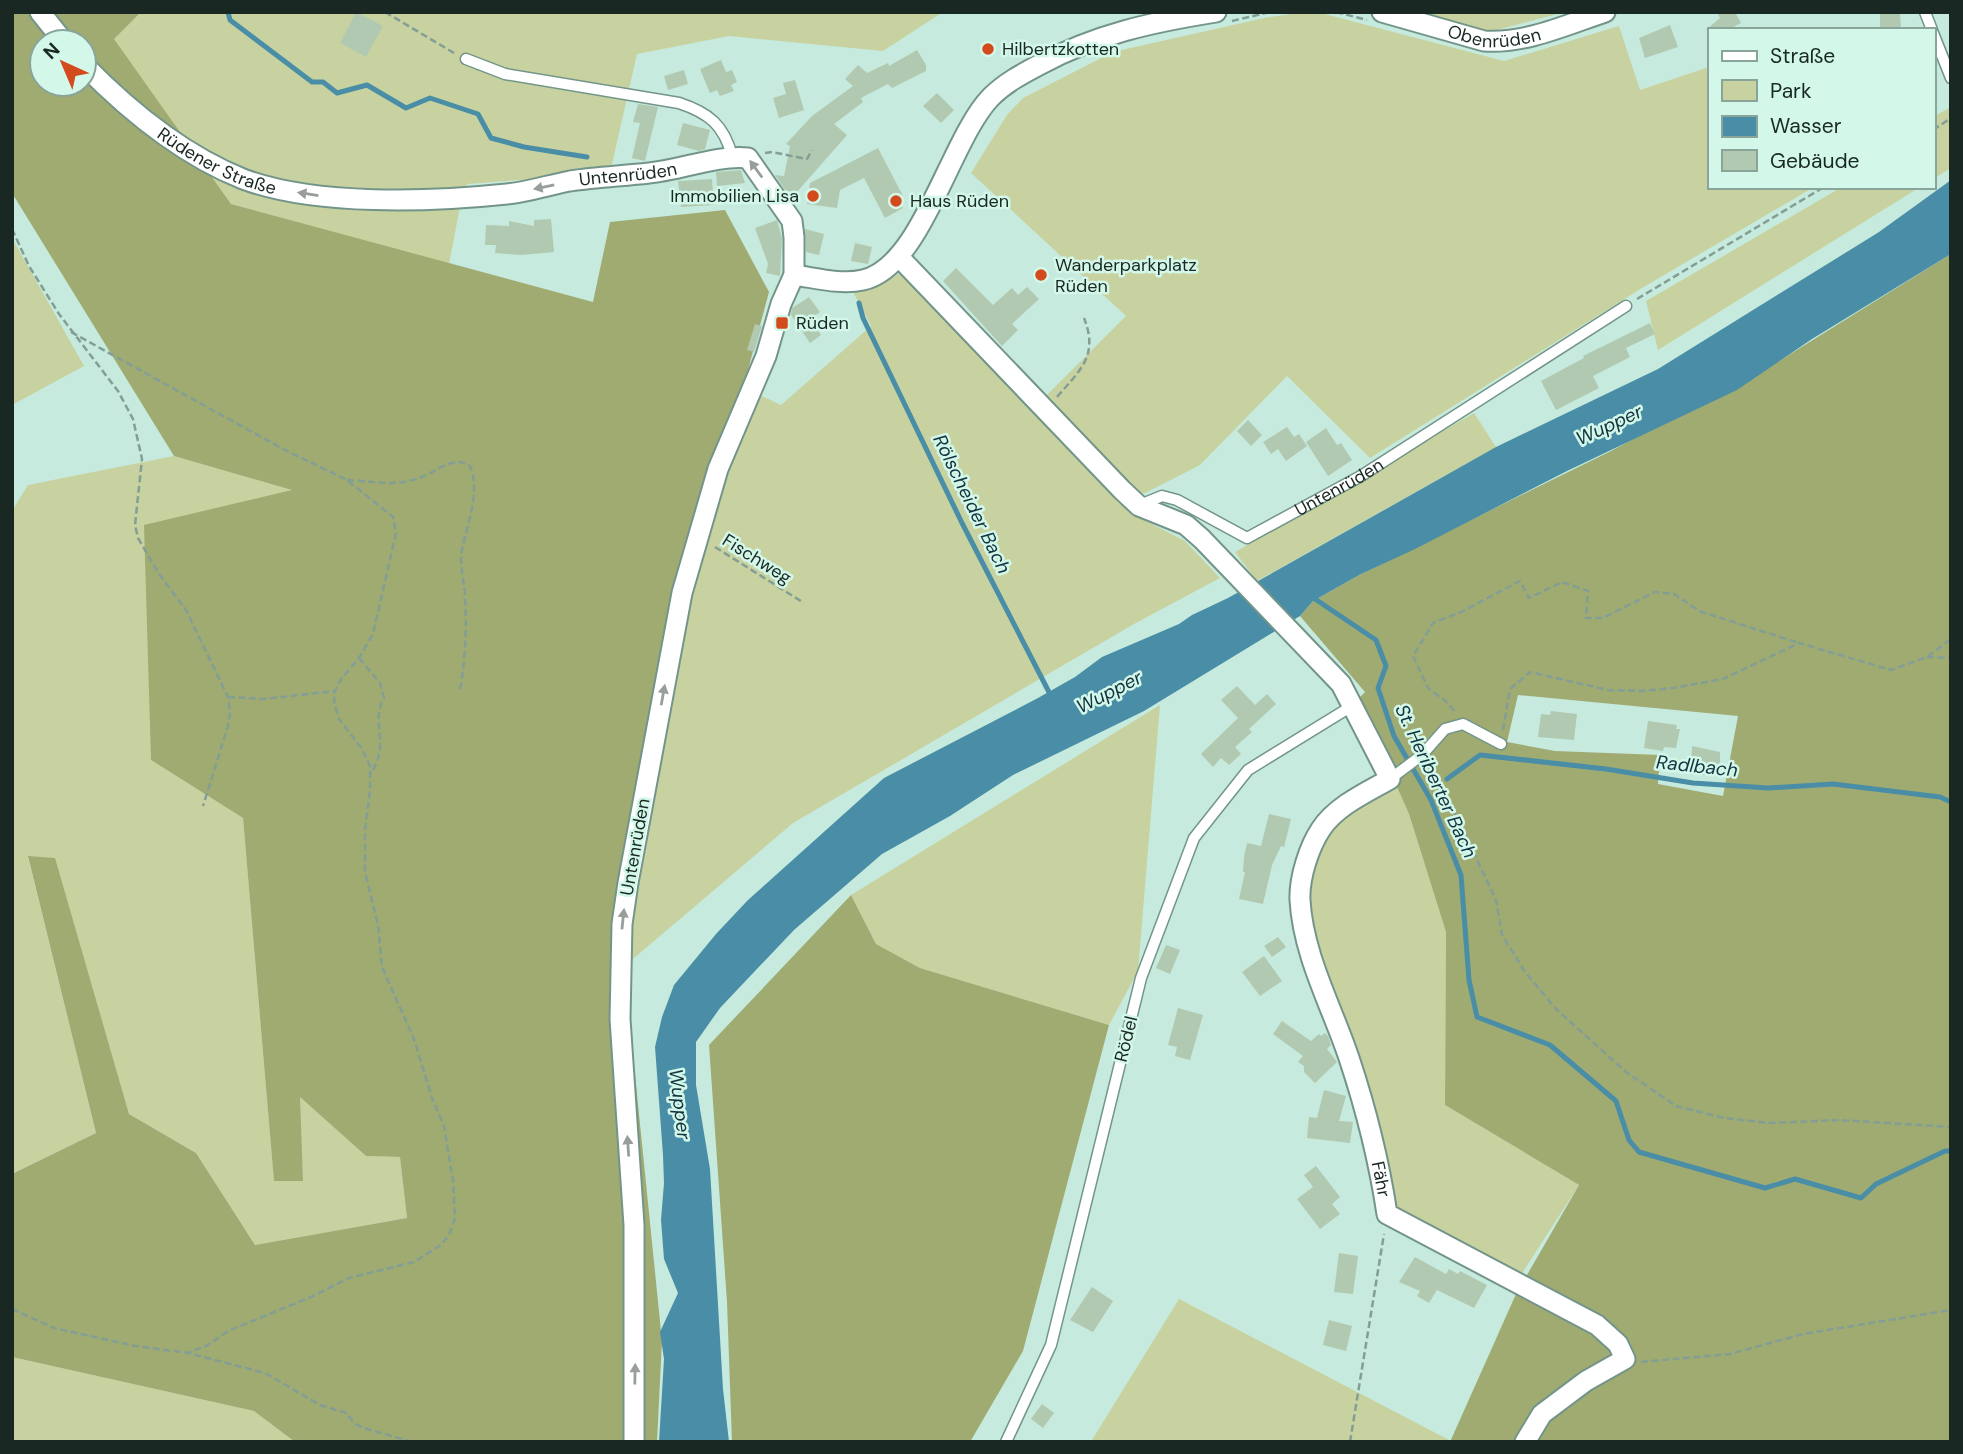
<svg xmlns="http://www.w3.org/2000/svg" width="1963" height="1454" viewBox="0 0 1963 1454" font-family="'DM Sans',sans-serif">
	<rect width="100%" height="100%" fill="#c6eadd"/>
	<g fill="#c8d2a0">
		<polygon points="141,12 943,12 883,51 729,36 637,54 610,173 467,184 460,207 449,264 231,204 113,39"/>
		<polygon points="1305,12 1317,12 1504,61 1619,26 1640,90 1709,67 1709,187 1814,187 1642,288 1370,458 1287,376 1200,465 1145,493 1138,494 1047,395 1126,316 971,173 1007,115 1023,98 1113,52 1264,18"/>
		<polygon points="1412,12 1565,12 1489,32"/>
		<polygon points="1951,107 1951,168 1933,179 1933,117"/>
		<polygon points="1842,187 1920,187 1658,350 1646,301"/>
		<polygon points="12,238 84,366 12,405"/>
		<polygon points="902,273 1136,516 1185,541 1220,578 1134,624 793,823 627,964 628,924 699,550 756,393 781,405 871,326 853,292"/>
		<polygon points="1474,413 1496,447 1257,581 1235,552"/>
		<polygon points="174,456 293,490 151,760 243,818 274,1180 303,1181 299,1096 366,1156 400,1157 407,1218 255,1245 196,1153 129,1114 54,858 28,857 96,1133 12,1174 12,511 28,485"/>
		<polygon points="1160,705 1138,971 1109,1025 920,968 876,944 851,895"/>
		<polygon points="1394,780 1409,814 1446,932 1445,1105 1579,1185 1521,1275 1394,1208 1317,954 1305,904 1324,837 1346,813"/>
		<polygon points="1179,1299 1451,1441 1451,1442 1094,1442 1092,1440"/>
		<polygon points="12,1357 254,1411 295,1442 12,1442"/>
	</g>
	<g fill="#a0ab72" fill-rule="evenodd">
		<path d="M12 12H141L114 39 231 204 593 302 610 222 725 210 769 292 648 741 627 964 632 1045 662 1341 657 1442H295L254 1411 12 1357V1174L96 1133 28 856 55 858 129 1114 196 1153 255 1245 407 1218 400 1157 366 1156 300 1097 303 1181H274L243 818 151 760 144 525 292 490 174 456 12 193ZM42 42H84V84H42Z"/>
		<path d="M1951 254V1442H1450L1516 1294 1579 1185 1445 1105 1446 932 1409 814 1358 699 1365 692 1300 616 1313 601 1361 574 1611 451 1779 361ZM1518 695 1738 716 1723 796 1658 784 1660 755 1555 751 1507 742Z"/>
		<polygon points="851,895 876,944 920,968 1109,1025 1023,1351 970,1442 732,1442 727,1302 709,1045"/>
	</g>
	<polygon fill="#498ea6" points="1951,180 1951,254 1812,339 1737,390 1567,471 1415,549 1361,574 1313,601 1300,616 1144,711 1013,775 950,816 882,854 794,930 720,1008 696,1042 696,1085 710,1169 723,1389 729,1442 659,1442 664,1359 660,1332 678,1293 664,1259 661,1220 664,1183 663,1155 655,1047 662,1017 674,985 716,934 748,900 884,778 1038,698 1075,677 1102,657 1179,624 1192,615 1228,598 1496,447 1658,369 1879,232"/>
	<g fill="none" stroke-linecap="round" stroke-linejoin="round">
		<g stroke="#498ea6" stroke-width="5">
			<polyline points="228,12 230,20 312,82 323,82 337,93 367,85 406,108 430,98 478,114 491,138 524,147 587,157"/>
			<polyline points="859,303 863,318 962,523 1051,696"/>
			<polyline points="1312,597 1376,640 1386,666 1378,688 1394,736 1431,800 1461,875 1469,980 1477,1017 1550,1045 1616,1101 1629,1140 1639,1152 1765,1188 1795,1179 1861,1198 1876,1184 1945,1151 1951,1151"/>
			<polyline points="1447,779 1480,755 1606,769 1693,783 1768,788 1833,784 1940,797 1951,802"/>
		</g>
	</g>
	<g fill="#b2c9b1">
		<polygon points="356,12 383,26 366,57 340,43"/>
		<polygon points="1717,12 1735,12 1741,23 1728,30 1706,30 1720,18"/>
		<polygon points="1880,12 1900,12 1901,28 1880,28"/>
		<polygon points="1670,25 1678,47 1645,58 1639,38"/>
		<polygon points="917,50 926,65 926,71 892,88 888,84 861,98 863,102 834,124 847,135 796,193 785,190 775,175 784,176 790,146 786,144 812,116 853,86 845,79 858,65 867,73 888,63 889,66"/>
		<polygon points="721,60 726,72 732,70 737,82 731,85 734,91 720,96 717,90 710,93 700,69"/>
		<polygon points="684,70 688,84 668,90 664,76"/>
		<polygon points="795,80 804,110 779,118 773,98 786,94 783,83"/>
		<polygon points="937,93 954,110 941,123 923,106"/>
		<polygon points="638,104 658,107 645,161 632,158 640,123 633,122"/>
		<polygon points="683,123 710,130 705,149 699,151 677,145"/>
		<polygon points="878,148 903,196 898,198 903,208 885,218 864,178 840,190 837,208 807,204 810,183"/>
		<polygon points="741,170 745,183 717,186 716,172"/>
		<polygon points="712,179 714,205 681,207 678,181"/>
		<polygon points="551,219 554,252 521,255 495,253 496,245 485,245 486,225 509,226 509,221 534,226 534,220"/>
		<polygon points="777,220 782,238 780,276 766,273 768,264 755,228"/>
		<polygon points="805,229 824,234 819,255 806,252"/>
		<polygon points="855,243 872,247 868,264 851,261"/>
		<polygon points="956,268 993,305 1012,288 1018,295 1027,287 1039,299 1012,324 1018,330 1002,346 943,281"/>
		<polygon points="809,297 820,312 810,319 821,335 810,343 791,315 792,308"/>
		<polygon points="1650,323 1655,334 1626,348 1630,357 1593,376 1599,388 1556,410 1541,381 1584,358 1583,356"/>
		<polygon points="755,324 762,326 754,352 747,350"/>
		<polygon points="1248,420 1262,435 1251,446 1237,431"/>
		<polygon points="1287,427 1294,437 1299,434 1307,446 1286,461 1278,449 1271,454 1263,442"/>
		<polygon points="1326,428 1337,445 1341,443 1352,460 1328,476 1306,442"/>
		<polygon points="1237,686 1255,705 1267,694 1276,704 1249,729 1252,732 1235,747 1241,754 1229,765 1221,758 1213,767 1201,754 1238,718 1221,700"/>
		<polygon points="1551,711 1577,714 1574,740 1538,737 1541,714 1550,715"/>
		<polygon points="1648,721 1677,725 1676,729 1680,729 1676,748 1664,747 1663,751 1644,748"/>
		<polygon points="1692,746 1720,752 1720,775 1691,775"/>
		<polygon points="1269,814 1291,819 1284,847 1281,846 1272,865 1263,904 1239,899 1245,872 1243,872 1244,857 1247,843 1261,846"/>
		<polygon points="1278,937 1286,947 1272,957 1264,946"/>
		<polygon points="1166,945 1180,950 1170,974 1156,968"/>
		<polygon points="1264,956 1282,981 1260,996 1242,972"/>
		<polygon points="1178,1008 1203,1015 1190,1060 1175,1056 1177,1047 1168,1045"/>
		<polygon points="1282,1021 1311,1041 1319,1034 1321,1036 1325,1033 1328,1036 1331,1045 1327,1049 1337,1062 1315,1083 1304,1072 1304,1066 1298,1062 1303,1056 1273,1034"/>
		<polygon points="1324,1090 1346,1096 1339,1121 1353,1122 1350,1143 1307,1138 1309,1117 1317,1118"/>
		<polygon points="1316,1166 1340,1197 1332,1204 1340,1214 1320,1229 1297,1199 1313,1187 1304,1175"/>
		<polygon points="1339,1253 1358,1256 1353,1294 1334,1292"/>
		<polygon points="1415,1257 1446,1274 1449,1269 1458,1274 1460,1271 1487,1285 1474,1308 1437,1290 1429,1303 1417,1296 1420,1291 1399,1282"/>
		<polygon points="1092,1287 1113,1301 1093,1332 1070,1320"/>
		<polygon points="1329,1320 1352,1326 1346,1351 1323,1345"/>
		<polygon points="1042,1404 1054,1413 1043,1428 1031,1419"/>
	</g>
	<g fill="none" stroke-linecap="round" stroke-linejoin="round">
		<g stroke="#739589" stroke-width="13">
			<g id="service">
				<polyline points="1925,12 1932,30"/>
				<polyline points="1933,33 1951,78"/>
				<path d="M466 59 505 74 679 103C709 113 724 125 732 156"/>
				<path id="s1" d="M1140 505 1162 496 1177 500 1247 538 1361 476 1626 306"/>
				<polyline points="1390,779 1422,755 1445,729 1463,724 1501,744"/>
				<polyline points="1006,1442 1051,1345 1141,978 1194,838 1248,770 1352,706"/>
			</g>
		</g>
		<g stroke="#739589" stroke-width="23">
			<g id="minor">
				<polyline points="40,12 64,42"/>
				<path id="s2" d="M1382 12 1484 41C1525 44 1566 25 1605 12"/>
				<path id="s3" d="M84 65C129 111 183 155 243 179 315 206 430 202 507 194 528 192 549 185 570 181 596 177 623 176 649 173 682 170 715 155 748 158L792 221 794 237V275L781 304 766 356 718 469 682 593 628 883 622 924 620 1019 634 1225V1442"/>
				<path id="s4" d="M899 257 1122 490 1139 506 1186 525 1202 539 1341 684 1390 779C1367 792 1336 806 1321 829 1309 847 1299 878 1300 900 1303 955 1332 1007 1349 1058 1366 1109 1379 1161 1387 1214L1597 1325 1618 1344 1625 1359 1586 1381 1542 1414 1525 1442"/>
				<path d="M794 275C816 278 841 285 863 280 922 267 950 139 991 97 1005 83 1022 74 1039 65 1096 34 1153 22 1216 12"/>
			</g>
		</g>
		<g stroke="#839e94" stroke-width="2.5" stroke-dasharray="7 3.5" stroke-linecap="butt">
			<polyline points="385,12 454,53"/>
			<polyline points="1336,12 1367,20"/>
			<polyline points="1232,21 1270,12"/>
			<polyline points="1933,130 1951,118"/>
			<polyline points="765,153 772,152 807,159 812,150"/>
			<polyline points="12,229 29,266 59,314 118,391 133,419 142,459 135,525 138,538 159,574 186,610 228,697 230,713 228,726 203,806"/>
			<polyline points="1637,299 1824,187"/>
			<polyline points="71,332 283,449 347,480 393,517 396,533 373,634 359,658 341,679 335,691 334,702 339,719 362,749 370,766 370,789 365,830 365,872 378,925 382,967 414,1039 432,1098 444,1126 453,1181 455,1218 449,1235 441,1245 414,1262 349,1278 311,1297 228,1331 208,1345 188,1353"/>
			<path d="M1057 397C1080 370 1099 356 1084 318"/>
			<path d="M347 480C372 481 395 487 419 478 435 473 454 454 470 466 481 492 467 524 462 550 459 566 465 583 465 599 467 629 465 660 460 690"/>
			<polyline points="715,547 804,603"/>
			<polyline points="1927,657 1951,658"/>
			<path d="M359 658 380 683 384 698C373 716 383 734 379 754 378 762 374 768 370 775"/>
			<polyline points="228,697 264,699 335,691"/>
			<polyline points="1454,711 1448,703 1428,688 1413,656 1433,623 1461,612 1520,581 1529,598 1562,582 1588,591 1586,618 1603,618 1655,592 1674,594 1699,611 1799,643"/>
			<polyline points="1503,730 1510,689 1530,672 1608,690 1642,691 1673,688 1723,679 1799,643 1891,670 1927,657 1951,639"/>
			<polyline points="1430,767 1445,792 1496,900 1502,935 1525,972 1556,1009 1626,1072 1676,1106 1724,1118 1770,1123 1839,1120 1951,1127"/>
			<polyline points="12,1309 54,1328 135,1346 188,1353 265,1373 320,1405 346,1413 355,1424 364,1428 412,1442"/>
			<polyline points="1641,1362 1730,1354 1803,1334 1951,1310"/>
			<polyline points="1350,1442 1384,1234"/>
		</g>
		<use href="#service" stroke="#fff" stroke-width="10"/>
		<use href="#minor" stroke="#fff" stroke-width="19"/>
	</g>
	<defs><path id="oneway-solid" d="M-6-.8H1V-3.2L6.5 0L1 3.2V.8H-6Z" transform="scale(1.75)"/></defs>
	<g fill="#989e9c">
		<use href="#oneway-solid" transform="translate(756 169) rotate(-126)"/>
		<use href="#oneway-solid" transform="translate(544 187) rotate(168)"/>
		<use href="#oneway-solid" transform="translate(308 194) rotate(-171)"/>
		<use href="#oneway-solid" transform="translate(663 695) rotate(-80)"/>
		<use href="#oneway-solid" transform="translate(623 919) rotate(-84)"/>
		<use href="#oneway-solid" transform="translate(628 1146) rotate(-94)"/>
		<use href="#oneway-solid" transform="translate(635 1374) rotate(-89)"/>
	</g>
	<g fill="#d34b1d" stroke="#d3f8ea" stroke-width="2.5">
		<circle cx="988" cy="49" r="7"/>
		<circle cx="813" cy="196" r="7"/>
		<circle cx="896" cy="201" r="7"/>
		<circle cx="1041" cy="275" r="7"/>
		<rect x="775" y="316" width="14" height="14" rx="3.5"/>
	</g>
	<g text-anchor="middle" dominant-baseline="central" stroke-width="5" stroke-linejoin="round" paint-order="stroke">
		<g font-size="18" fill="#1a2823" stroke="#d3f8ea">
			<text stroke="none"><textPath href="#s2" startOffset="116">Obenrüden</textPath></text>
			<text stroke="none"><textPath href="#s3" startOffset="166">Rüdener Straße</textPath></text>
			<text stroke="none"><textPath href="#s3" startOffset="586">Untenrüden</textPath></text>
			<text stroke="none"><textPath href="#s1" startOffset="224">Untenrüden</textPath></text>
			<text transform="translate(757 559) rotate(32)">Fischweg</text>
			<text transform="translate(635 847) rotate(-80)">Untenrüden</text>
			<text transform="translate(1126 1039) rotate(-76)">Rödel</text>
			<text stroke="none"><textPath href="#s4" startOffset="1178">Fähr</textPath></text>
		</g>
		<g font-size="18" fill="#1a2823" stroke="#d3f8ea" text-anchor="start">
			<text x="1002" y="49">Hilbertzkotten</text>
			<text x="799" y="196" text-anchor="end">Immobilien Lisa</text>
			<text x="910" y="201">Haus Rüden</text>
			<text x="1055" y="265">Wanderparkplatz<tspan x="1055" dy="21">Rüden</tspan></text>
			<text x="796" y="323">Rüden</text>
		</g>
		<g font-size="19" font-style="italic" fill="#12333f" stroke="#d3f8ea">
			<text transform="translate(1609 425) rotate(-25)">Wupper</text>
			<text transform="translate(972 504) rotate(64)">Rölscheider Bach</text>
			<text transform="translate(1109 692) rotate(-27)">Wupper</text>
			<text transform="translate(1697 766) rotate(6)">Radlbach</text>
			<text transform="translate(1436 781) rotate(65)">St. Heriberter Bach</text>
			<text transform="translate(680 1104) rotate(83)">Wupper</text>
		</g>
	</g>
	<rect width="1963" height="1454" fill="none" stroke="#1a2823" stroke-width="28"/>
	<rect x="1708" y="28" width="228" height="161" fill="#d3f8ea" stroke="#89a59a" stroke-width="2"/>
	<rect x="1722" y="51" width="35" height="10" fill="#ffffff" stroke="#89a59a" stroke-width="2"/>
	<text x="1770" y="63" font-size="21" fill="#1a2823">Straße</text>
	<rect x="1722" y="80" width="35" height="21" fill="#c8d2a0" stroke="#89a59a" stroke-width="2"/>
	<text x="1770" y="98" font-size="21" fill="#1a2823">Park</text>
	<rect x="1722" y="116" width="35" height="21" fill="#498ea6" stroke="#89a59a" stroke-width="2"/>
	<text x="1770" y="133" font-size="21" fill="#1a2823">Wasser</text>
	<rect x="1722" y="150" width="35" height="21" fill="#b2c9b1" stroke="#89a59a" stroke-width="2"/>
	<text x="1770" y="168" font-size="21" fill="#1a2823">Gebäude</text>
	<g transform="translate(63 63) rotate(316)"><circle r="33" fill="#d3f8ea" stroke="#89a59a" stroke-width="2"/>
	<path d="M0-5L12 26L0 18L-12 26Z" fill="#d34b1d"/>
	<text y="-10" font-size="19" font-weight="bold" text-anchor="middle" fill="#1a2823">N</text>
	</g>
</svg>
